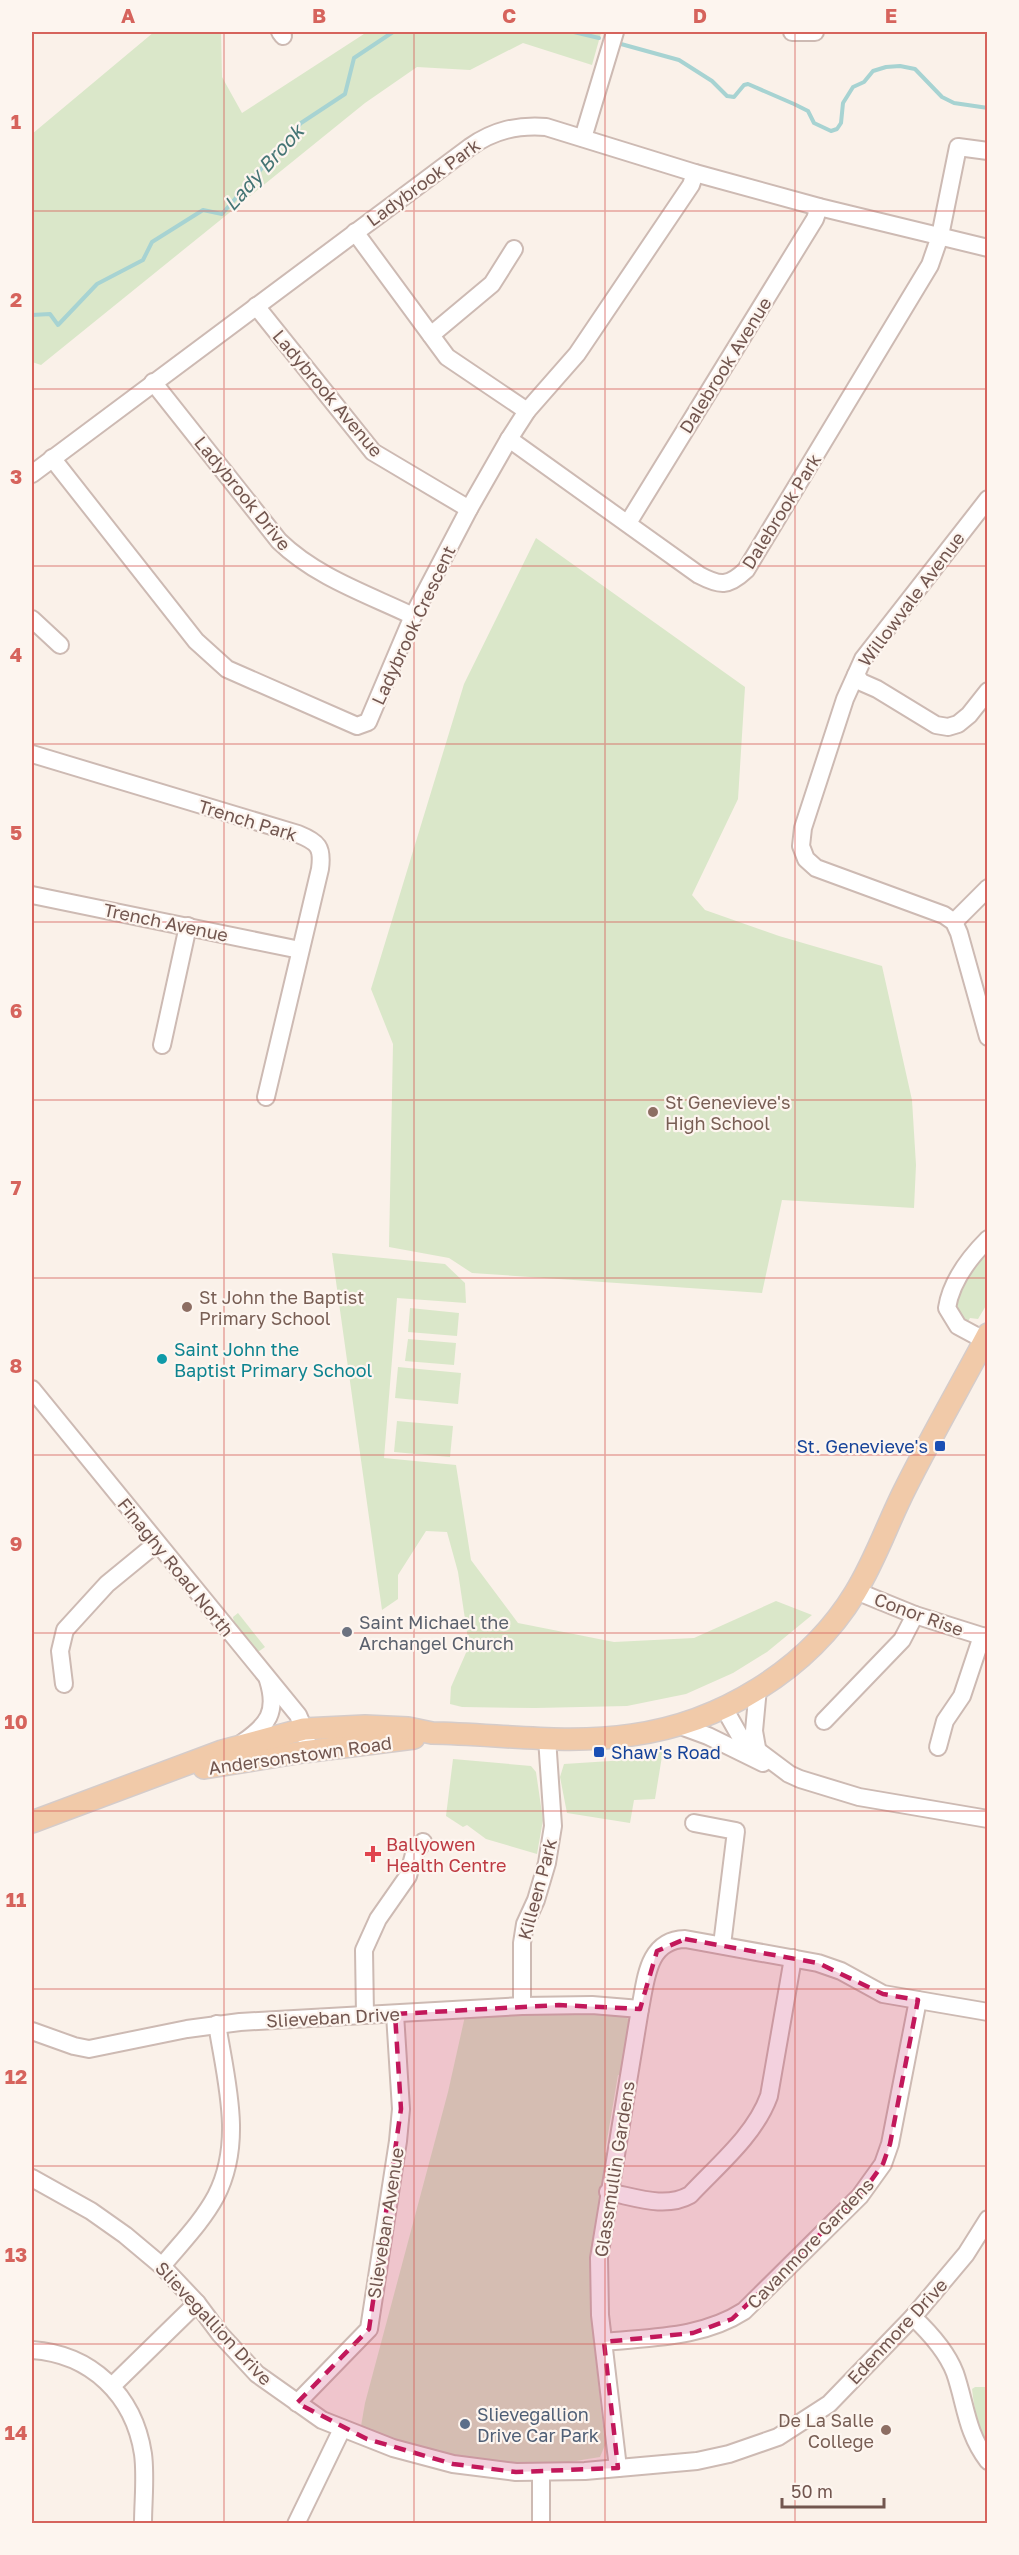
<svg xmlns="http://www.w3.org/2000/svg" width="1019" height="2555" viewBox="0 0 1019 2555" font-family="'Golos Text',sans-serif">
	<rect width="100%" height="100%" fill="#faf1e9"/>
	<g fill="#dae7c9">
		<polygon points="154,32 221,32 222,77 242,113 367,32 601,33 592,65 523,43 470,70 417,67 365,103 41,365 32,362 32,134"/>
		<polygon points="536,538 745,687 738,799 692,895 705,910 779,936 882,966 912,1100 916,1165 914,1208 782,1200 762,1293 472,1273 449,1258 389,1247 393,1044 371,989 464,684"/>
		<polygon points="332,1253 445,1264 465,1283 466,1303 397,1298 384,1458 456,1465 471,1560 518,1623 614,1642 694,1638 776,1601 812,1615 767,1652 733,1673 686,1694 627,1706 535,1708 462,1707 450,1704 451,1687 469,1646 458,1572 447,1532 426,1531 398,1575 398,1599 382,1610"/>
		<path d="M987 1254V1304L978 1319 970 1318 967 1323C941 1305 973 1270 987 1254Z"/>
		<polygon points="410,1308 459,1313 457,1336 408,1332"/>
		<polygon points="408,1339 456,1343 454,1365 405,1361"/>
		<polygon points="398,1367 461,1373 458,1404 395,1398"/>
		<polygon points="397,1421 453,1426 450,1457 394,1452"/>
		<polygon points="238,1613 265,1647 258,1652 234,1622 233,1617"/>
		<polygon points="663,1750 655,1799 634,1800 630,1823 567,1813 560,1777 564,1764 626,1760"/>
		<polygon points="453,1759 531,1766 536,1772 543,1820 537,1854 486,1839 467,1825 463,1827 446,1816"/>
		<path d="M574 2010 614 2012 629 2019 631 2025 623 2076 618 2075 605 2152 610 2155 598 2349 595 2354 605 2445 600 2457C570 2462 536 2469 507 2461L506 2463C458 2456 405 2448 361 2426L365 2403 448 2092 465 2016Z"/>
		<path d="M975 2387H987V2441C977 2425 974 2407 972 2389Z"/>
	</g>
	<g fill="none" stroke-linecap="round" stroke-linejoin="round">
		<g stroke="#a7d3d2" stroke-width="4">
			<polyline points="574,32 599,38"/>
			<polyline points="621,44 679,60 712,81 727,96 734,97 744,85 748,84 794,104 808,111 814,123 831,131 837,129 841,123 843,103 853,87 864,82 873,71 886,67 900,66 915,69 942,97 954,103 988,108"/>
			<polyline points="32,315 50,314 58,325 97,284 143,260 152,242 203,210 222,214 301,123 345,94 354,58 393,32"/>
		</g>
		<g stroke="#cdbab3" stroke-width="20">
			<g id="minor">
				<polyline points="280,32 283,36"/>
				<polyline points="792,32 815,32"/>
				<polyline points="583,138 615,32"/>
				<polyline points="355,232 447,357 527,411"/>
				<polyline points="256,306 373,452 469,509"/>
				<polyline points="431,335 492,284 514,249"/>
				<path d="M153 382 279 541C316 577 367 594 413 616"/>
				<path d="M509 439 699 575C720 586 728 587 746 570L930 265 940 236 958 147 988 151"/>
				<polyline points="52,458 196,641 227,669 357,726 368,722 413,616 469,509 509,439 527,411 577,354 691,185 695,173"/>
				<path d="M32 474 470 147C494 130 517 125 546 127L695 173 819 207 988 248"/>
				<polyline points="988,499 863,659 845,699 803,828 801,846 806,859 816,868 944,915 954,922 959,933 988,1037"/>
				<polyline points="628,523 815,219 819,207"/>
				<polyline points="32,619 60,645"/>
				<polyline points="856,675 861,682 877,689 936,725 948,727 958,724 969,715 988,691"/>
				<path d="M32 754 298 834C318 842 323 847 320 869L266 1097"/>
				<polyline points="32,895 300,950"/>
				<polyline points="954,922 988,888"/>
				<polyline points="162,1045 188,926"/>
				<path d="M984 1340 958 1326 947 1308C951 1282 969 1258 988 1239"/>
				<polyline points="32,1389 298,1715 304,1729 309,1751"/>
				<polyline points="856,1591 915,1615 988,1638"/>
				<polyline points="64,1684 60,1651 65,1630 107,1584 157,1543"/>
				<polyline points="724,1708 741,1738 789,1774 800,1779 859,1797 988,1819"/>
				<polyline points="824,1721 902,1640 915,1615"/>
				<polyline points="678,1725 708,1736 763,1763"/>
				<path d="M242 1743C268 1725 278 1712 268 1680"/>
				<polyline points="938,1747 945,1721 962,1696 982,1636"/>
				<polyline points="757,1748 754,1731 758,1688"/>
				<polyline points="694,1823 736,1831 722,1945"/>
				<polyline points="522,2006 522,1943 525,1924 536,1900 547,1863 553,1826 547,1738"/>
				<polyline points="365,2015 364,1950 378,1919 408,1876 414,1854 423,1842"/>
				<polyline points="32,2031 74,2046 89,2049 187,2029 240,2022 522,2006 592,2005 640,2009"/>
				<polyline points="32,2178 91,2211 125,2235 162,2266 197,2303 220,2334 257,2374 322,2420 393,2448 453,2464 516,2472 585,2471 697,2461 729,2454 778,2437 829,2404 913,2317 945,2279 966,2254 988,2219"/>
				<path d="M608 2192C635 2197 665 2209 690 2195 718 2165 755 2135 769 2096L793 1958"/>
				<path d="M162 2266C181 2243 202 2222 216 2196 244 2142 226 2081 217 2024"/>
				<path d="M913 2317C929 2332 947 2352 955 2373 966 2405 966 2432 988 2461"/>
				<path d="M604 2342C652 2337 702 2338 744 2311L860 2196 883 2164 890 2144 918 2000"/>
				<path d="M32 2350C91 2354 134 2395 143 2454 146 2477 143 2501 143 2524"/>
				<polyline points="112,2386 197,2303"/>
				<polyline points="297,2403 369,2329 398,2141 401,2109 395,2014"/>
				<path d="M618 2468 600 2315 599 2258 640 2009C646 1980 647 1940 685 1939L818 1963 841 1971 883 1994 988 2012"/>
				<polyline points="541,2472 541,2524"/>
				<polyline points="296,2524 342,2429"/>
			</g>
		</g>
		<g stroke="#d5ccca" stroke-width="24">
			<g id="major">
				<polyline points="204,1768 303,1752 414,1738"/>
				<path d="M32 1822 222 1751 304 1729 365 1726 408 1728 432 1733C498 1734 566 1745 632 1735 720 1723 808 1670 855 1593 876 1559 888 1522 906 1487 932 1435 961 1385 988 1334"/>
			</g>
		</g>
		<use href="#minor" stroke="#fff" stroke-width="16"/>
		<use href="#major" stroke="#f1caa9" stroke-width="21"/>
	</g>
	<path fill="#c2185b" fill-opacity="0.2" stroke="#c2185b" stroke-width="4.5" stroke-dasharray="12 8" stroke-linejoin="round" d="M685 1939 818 1963 883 1994 918 2000 890 2144 883 2164 860 2196 732 2319 693 2333 604 2342 618 2468 516 2472 453 2464 367 2439 297 2403 369 2329 401 2109 395 2014 559 2005 640 2009 657 1951Z"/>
	<path fill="none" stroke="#d6635c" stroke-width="1.5" stroke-opacity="0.55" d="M224 32V2524M414 32V2524M605 32V2524M795 32V2524M32 211H988M32 389H988M32 566H988M32 744H988M32 922H988M32 1100H988M32 1278H988M32 1455H988M32 1633H988M32 1811H988M32 1989H988M32 2166H988M32 2344H988"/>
	<g fill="#8d6e63" stroke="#fdf5ef" stroke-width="2">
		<circle cx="653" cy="1112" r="6"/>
		<circle cx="187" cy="1307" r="6"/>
		<circle cx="886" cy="2430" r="6"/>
	</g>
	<circle fill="#0f9aa8" stroke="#fdf5ef" stroke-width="2" cx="162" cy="1359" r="6"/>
	<g fill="#1a4fb4" stroke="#fdf5ef" stroke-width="2">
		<rect x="934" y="1440" width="12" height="12" rx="3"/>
		<rect x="593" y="1746" width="12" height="12" rx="3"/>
	</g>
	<circle fill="#6b7280" stroke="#fdf5ef" stroke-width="2" cx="347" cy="1632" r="6"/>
	<path fill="#e0444e" stroke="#fdf5ef" stroke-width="2" d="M370 1845h6v6h6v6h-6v6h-6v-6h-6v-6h6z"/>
	<circle fill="#5c6f8a" stroke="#fdf5ef" stroke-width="2" cx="465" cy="2424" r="6"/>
	<g text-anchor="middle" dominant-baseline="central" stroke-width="4.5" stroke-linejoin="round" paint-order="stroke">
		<g font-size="18" fill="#72564f" stroke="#fdf5ef">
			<text transform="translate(423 182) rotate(-36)">Ladybrook Park</text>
			<text transform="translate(725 365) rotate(-58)">Dalebrook Avenue</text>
			<text transform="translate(328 393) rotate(50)">Ladybrook Avenue</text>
			<text transform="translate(243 493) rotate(51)">Ladybrook Drive</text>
			<text transform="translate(781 511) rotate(-58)">Dalebrook Park</text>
			<text transform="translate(911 599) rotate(-53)">Willowvale Avenue</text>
			<text transform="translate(413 625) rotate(-65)">Ladybrook Crescent</text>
			<text transform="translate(248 820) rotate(17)">Trench Park</text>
			<text transform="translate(166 922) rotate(12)">Trench Avenue</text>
			<text transform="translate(176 1567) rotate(51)">Finaghy Road North</text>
			<text transform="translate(919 1614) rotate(20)">Conor Rise</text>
			<text transform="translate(300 1755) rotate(-8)">Andersonstown Road</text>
			<text transform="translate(537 1889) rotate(-75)">Killeen Park</text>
			<text transform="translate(333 2017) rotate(-3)">Slieveban Drive</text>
			<text transform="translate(614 2169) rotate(-81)">Glassmullin Gardens</text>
			<text transform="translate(385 2223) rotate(-81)">Slieveban Avenue</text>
			<text transform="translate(810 2243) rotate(-46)">Cavanmore Gardens</text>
			<text transform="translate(214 2323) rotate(47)">Slievegallion Drive</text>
			<text transform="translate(897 2331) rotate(-47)">Edenmore Drive</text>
		</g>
		<g font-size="18" fill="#785e54" stroke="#fdf5ef" text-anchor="start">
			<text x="665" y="1102">St Genevieve's<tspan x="665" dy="21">High School</tspan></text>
			<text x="199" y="1297">St John the Baptist<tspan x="199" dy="21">Primary School</tspan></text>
			<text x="874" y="2420" text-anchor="end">De La Salle<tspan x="874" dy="21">College</tspan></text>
		</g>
		<g font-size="18" fill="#0d838f" stroke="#fdf5ef" text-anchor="start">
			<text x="174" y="1349">Saint John the<tspan x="174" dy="21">Baptist Primary School</tspan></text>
		</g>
		<g font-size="18" fill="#164399" stroke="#fdf5ef" text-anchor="end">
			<text x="928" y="1446">St. Genevieve's</text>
			<text x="611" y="1752" text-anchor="start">Shaw's Road</text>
		</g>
		<g font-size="18" fill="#5b616d" stroke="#fdf5ef" text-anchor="start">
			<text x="359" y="1622">Saint Michael the<tspan x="359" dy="21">Archangel Church</tspan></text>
		</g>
		<g font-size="18" fill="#be3a42" stroke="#fdf5ef" text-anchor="start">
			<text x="386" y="1844">Ballyowen<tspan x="386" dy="21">Health Centre</tspan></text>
		</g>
		<g font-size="18" fill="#4e5e75" stroke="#fdf5ef" text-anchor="start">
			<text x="477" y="2414">Slievegallion<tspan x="477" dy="21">Drive Car Park</tspan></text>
		</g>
		<g font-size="20" font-style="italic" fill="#457575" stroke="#fdf5ef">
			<text transform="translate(263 167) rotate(-48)">Lady Brook</text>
		</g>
	</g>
	<rect width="1019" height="2555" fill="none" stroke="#fdf5ef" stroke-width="66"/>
	<path d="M782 2498v9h102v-9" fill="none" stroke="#72564f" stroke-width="3"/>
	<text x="791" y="2498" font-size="18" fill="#72564f" stroke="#fdf5ef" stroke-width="4.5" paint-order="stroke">50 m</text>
	<rect x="33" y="33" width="953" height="2489" fill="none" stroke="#d6635c" stroke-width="2"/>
	<g font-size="20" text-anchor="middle" font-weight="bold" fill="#d6635c">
		<text x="128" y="23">A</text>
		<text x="319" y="23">B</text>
		<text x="509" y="23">C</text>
		<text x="700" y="23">D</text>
		<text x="891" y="23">E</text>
		<text x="16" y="129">1</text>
		<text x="16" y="307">2</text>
		<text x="16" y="484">3</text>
		<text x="16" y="662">4</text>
		<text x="16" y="840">5</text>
		<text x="16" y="1018">6</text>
		<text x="16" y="1195">7</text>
		<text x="16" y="1373">8</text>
		<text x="16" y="1551">9</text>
		<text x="16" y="1729">10</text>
		<text x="16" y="1907">11</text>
		<text x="16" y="2084">12</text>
		<text x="16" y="2262">13</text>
		<text x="16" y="2440">14</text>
	</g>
</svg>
